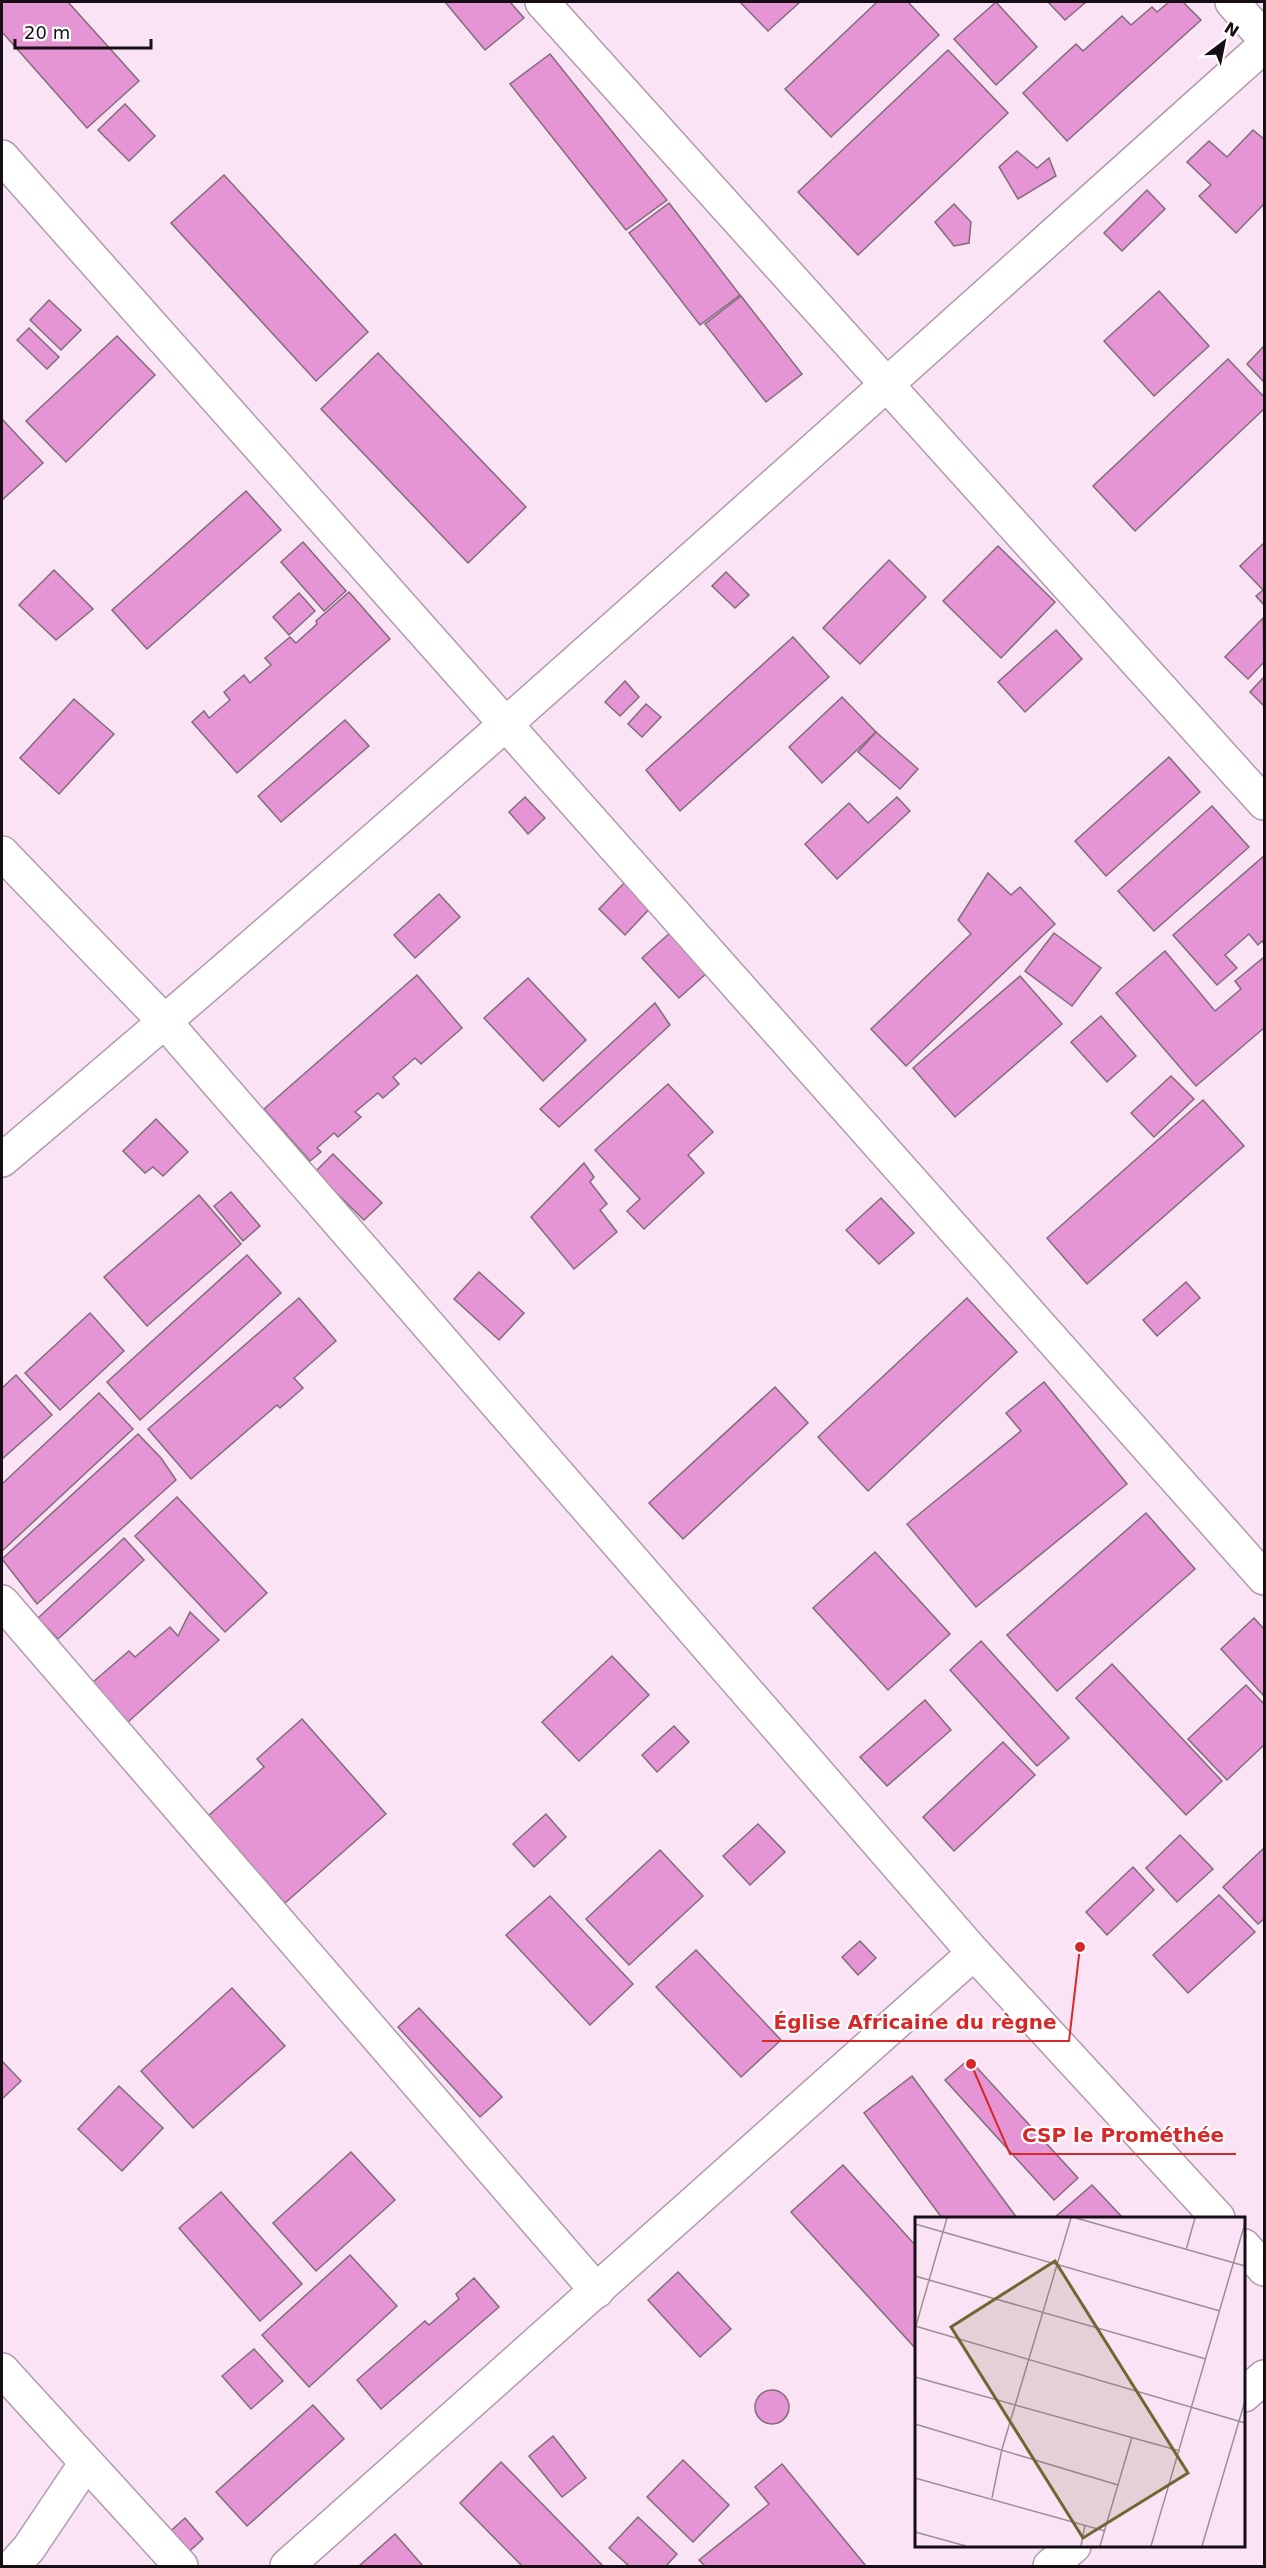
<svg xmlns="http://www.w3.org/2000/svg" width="1266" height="2568" viewBox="0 0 1266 2568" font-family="'DejaVu Sans',sans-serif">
	<rect width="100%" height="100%" fill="#fae3f4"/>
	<g fill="#e595d4" stroke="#816c7c" stroke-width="1.5">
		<polygon points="2,2 68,2 139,81 87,128 2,32"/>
		<polygon points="445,2 510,2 524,18 485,50"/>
		<polygon points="740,2 800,2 768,31"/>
		<polygon points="877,2 908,2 939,35 831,137 785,89"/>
		<polygon points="996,2 1037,47 996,85 954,39"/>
		<polygon points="1048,2 1086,2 1065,20"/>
		<polygon points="1169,2 1183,2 1201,20 1067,141 1023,93 1076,44 1083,51 1122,16 1131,25 1152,7 1157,12"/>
		<polygon points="948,50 1008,113 858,255 798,192"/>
		<polygon points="550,54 667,200 626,230 510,84"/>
		<polygon points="125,104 155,136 129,161 98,130"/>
		<polygon points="1253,130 1264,139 1264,204 1236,233 1199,196 1211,185 1187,162 1209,141 1227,157"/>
		<polygon points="1017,151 1037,168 1049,158 1056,176 1018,199 999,167"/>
		<polygon points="224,175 368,332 316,381 171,223"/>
		<polygon points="1147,190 1165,209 1122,251 1104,233"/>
		<polygon points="669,203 740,295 700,325 629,233"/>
		<polygon points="954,204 971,222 969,243 954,246 935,222"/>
		<polygon points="1159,291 1209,346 1154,396 1104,341"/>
		<polygon points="741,296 802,374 766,402 705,324"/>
		<polygon points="49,300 81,330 61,350 30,320"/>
		<polygon points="29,328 59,357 47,369 17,340"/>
		<polygon points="117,336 155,375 66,462 26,421"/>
		<polygon points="1264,346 1264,382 1247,364"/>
		<polygon points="378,353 526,507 468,563 321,409"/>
		<polygon points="1228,359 1264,397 1264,409 1135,531 1093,486"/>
		<polygon points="2,419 43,463 2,500"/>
		<polygon points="246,491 281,530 147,649 112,610"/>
		<polygon points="303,542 346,591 324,611 281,562"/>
		<polygon points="1264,543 1264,605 1256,596 1263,590 1240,566"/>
		<polygon points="998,546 1055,602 1001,658 943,601"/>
		<polygon points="889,560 926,597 860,664 823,628"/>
		<polygon points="54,570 93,609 56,640 19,605"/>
		<polygon points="726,572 749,595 735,608 712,586"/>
		<polygon points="349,592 390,639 237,773 192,722 204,711 209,718 230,700 224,692 244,675 250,683 271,665 265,658 290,637 296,643 317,624 316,621"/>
		<polygon points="299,593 315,611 289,635 273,617"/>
		<polygon points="1263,618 1264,662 1248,679 1225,657"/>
		<polygon points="1056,630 1082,659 1025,712 998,682"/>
		<polygon points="793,637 829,677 680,811 646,770"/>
		<polygon points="1264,677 1264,706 1250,692"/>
		<polygon points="625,681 639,697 620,716 605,702"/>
		<polygon points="842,697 876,732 822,783 789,747"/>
		<polygon points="74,699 114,734 59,794 20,758"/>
		<polygon points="646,704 661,717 642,737 628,724"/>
		<polygon points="345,720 369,746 281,822 258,796"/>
		<polygon points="876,732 918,769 900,789 858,752"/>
		<polygon points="1169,757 1200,792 1106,876 1075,841"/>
		<polygon points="525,797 545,818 528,834 509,812"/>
		<polygon points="897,797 910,811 837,879 805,844 849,803 868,823"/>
		<polygon points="1212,806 1249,847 1154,931 1118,891"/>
		<polygon points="1264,856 1264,944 1262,941 1258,945 1249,934 1225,955 1237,968 1217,985 1173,935"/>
		<polygon points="988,873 1011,895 1020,887 1055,924 906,1066 871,1029 971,934 958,920"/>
		<polygon points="626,881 653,905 625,935 599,909"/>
		<polygon points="439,894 460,917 415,958 394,935"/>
		<polygon points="672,931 708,972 679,998 642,958"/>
		<polygon points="1054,933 1101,968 1072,1006 1025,971"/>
		<polygon points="1165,951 1215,1011 1241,989 1235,981 1263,958 1264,960 1264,1028 1196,1086 1116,993"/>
		<polygon points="417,975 462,1028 421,1064 415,1058 393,1077 399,1084 383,1098 378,1093 355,1112 361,1117 338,1137 334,1133 317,1148 321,1152 310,1161 264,1109"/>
		<polygon points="1020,976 1062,1024 955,1117 913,1068"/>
		<polygon points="528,978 586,1040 543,1081 484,1018"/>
		<polygon points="655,1003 670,1025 559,1127 540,1109"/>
		<polygon points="1101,1016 1136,1056 1107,1082 1071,1042"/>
		<polygon points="1171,1076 1194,1099 1154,1137 1131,1113"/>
		<polygon points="668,1084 713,1132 688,1155 704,1173 644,1229 627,1211 640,1199 595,1150"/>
		<polygon points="1203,1100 1244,1146 1087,1284 1047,1238"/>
		<polygon points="156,1119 188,1152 163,1176 153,1167 145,1173 123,1151"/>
		<polygon points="333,1154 382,1203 364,1220 315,1172"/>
		<polygon points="584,1163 594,1177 590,1182 607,1204 600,1210 617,1232 574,1269 531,1217"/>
		<polygon points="231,1192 260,1226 243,1241 214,1206"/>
		<polygon points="199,1195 241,1244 147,1326 104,1277"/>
		<polygon points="881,1198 914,1233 879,1264 846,1230"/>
		<polygon points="247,1255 281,1293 140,1420 107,1382"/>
		<polygon points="479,1272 524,1313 499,1340 454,1299"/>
		<polygon points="1186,1282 1200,1298 1157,1336 1143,1320"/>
		<polygon points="299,1298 336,1341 294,1378 303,1388 280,1408 277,1405 191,1479 148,1429"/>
		<polygon points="967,1298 1017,1352 868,1491 818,1437"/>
		<polygon points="90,1313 124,1351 60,1410 25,1373"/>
		<polygon points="16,1375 52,1415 2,1459 2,1388"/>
		<polygon points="1044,1382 1127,1484 976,1607 907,1524 1021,1431 1006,1413"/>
		<polygon points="775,1387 808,1423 683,1539 649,1503"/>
		<polygon points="99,1393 133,1429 2,1551 2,1484"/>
		<polygon points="138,1434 161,1458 176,1480 37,1604 2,1559"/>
		<polygon points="177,1497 267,1593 225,1632 135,1536"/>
		<polygon points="1146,1513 1195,1569 1057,1691 1007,1635"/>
		<polygon points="124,1538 144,1560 58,1639 38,1618"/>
		<polygon points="875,1552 950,1634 888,1690 813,1608"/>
		<polygon points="190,1612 219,1640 128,1722 93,1682 129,1651 135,1657 170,1627 178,1636"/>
		<polygon points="1254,1618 1264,1629 1264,1696 1221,1649"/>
		<polygon points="981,1641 1069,1738 1037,1766 950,1670"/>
		<polygon points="612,1656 649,1695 579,1761 542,1722"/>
		<polygon points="1112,1664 1222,1781 1186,1815 1076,1698"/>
		<polygon points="1246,1685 1264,1704 1264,1745 1227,1780 1188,1739"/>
		<polygon points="925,1700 951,1730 887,1786 860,1757"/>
		<polygon points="302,1719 386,1814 285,1903 208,1816 264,1767 257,1759"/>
		<polygon points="674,1726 689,1742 657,1772 642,1755"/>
		<polygon points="1003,1742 1035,1775 954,1851 923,1817"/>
		<polygon points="546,1814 566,1837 534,1867 513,1844"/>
		<polygon points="758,1824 785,1852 750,1885 723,1856"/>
		<polygon points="1180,1835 1213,1869 1177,1902 1146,1868"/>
		<polygon points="1264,1848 1264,1919 1258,1924 1223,1887"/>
		<polygon points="660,1850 703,1896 629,1965 586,1919"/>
		<polygon points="1133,1867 1154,1890 1107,1935 1086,1912"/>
		<polygon points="1219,1895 1255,1932 1188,1993 1153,1955"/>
		<polygon points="550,1896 633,1984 590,2025 506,1935"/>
		<polygon points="860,1941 876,1958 858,1975 842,1957"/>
		<polygon points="696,1950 781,2040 741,2077 656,1987"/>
		<polygon points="232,1988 285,2046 193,2128 141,2071"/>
		<polygon points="419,2008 502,2097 480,2117 398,2027"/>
		<polygon points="969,2059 1078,2178 1054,2200 945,2080"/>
		<polygon points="2,2061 21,2081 2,2099"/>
		<polygon points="912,2076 1017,2218 942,2218 864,2113"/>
		<polygon points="119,2086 163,2128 122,2171 78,2129"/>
		<polygon points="351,2152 395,2200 316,2271 273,2223"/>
		<polygon points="843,2165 916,2246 916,2349 791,2212"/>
		<polygon points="1092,2185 1123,2218 1054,2218"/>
		<polygon points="221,2192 302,2284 260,2321 179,2228"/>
		<polygon points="350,2255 397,2306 309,2387 262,2335"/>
		<polygon points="678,2272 731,2329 700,2357 648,2300"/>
		<polygon points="474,2278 499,2307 381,2409 357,2380 425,2321 429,2325 459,2299 456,2294"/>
		<polygon points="254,2349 283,2381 251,2409 222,2376"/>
		<circle cx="772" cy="2407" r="17"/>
		<polygon points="313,2405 344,2439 247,2526 216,2492"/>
		<polygon points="553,2436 586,2478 562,2497 529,2456"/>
		<polygon points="683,2460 729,2505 693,2542 647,2497"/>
		<polygon points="501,2462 603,2566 522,2566 460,2503"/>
		<polygon points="782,2464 866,2566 705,2566 699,2560 769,2504 755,2487"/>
		<polygon points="638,2517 677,2554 666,2566 629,2566 609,2548"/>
		<polygon points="185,2518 203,2539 184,2556 165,2536"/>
		<polygon points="395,2534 423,2566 359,2566"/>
	</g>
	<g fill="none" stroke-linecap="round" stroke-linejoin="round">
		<g stroke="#b09aab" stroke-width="36">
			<g id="street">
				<polyline points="542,2 1264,803"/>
				<polyline points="1232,2 1264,38"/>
				<polyline points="2,157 1264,1578"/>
				<polyline points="2,853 165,1022 974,1953 1218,2218"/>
				<path d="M2 1160C431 798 846 420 1264 46"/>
				<polyline points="2,1602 597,2291"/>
				<polyline points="1244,2246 1264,2269"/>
				<polyline points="2,2370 181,2566"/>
				<polyline points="1244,2395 1264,2377"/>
				<polyline points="13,2566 29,2548 86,2463"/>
				<polyline points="287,2566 974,1953"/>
				<polyline points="1050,2566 1074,2546"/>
			</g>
		</g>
		<use href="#street" stroke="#fff" stroke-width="33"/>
	</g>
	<g transform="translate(915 2217)">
		<rect width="330" height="330" fill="#fae3f4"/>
		<path fill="none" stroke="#9f8e9a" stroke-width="1.5" d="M161 1 330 49M0 7 305 94M271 33 280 1M0 59 291 142M0 109 330 206M0 112 32 1M0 160 265 234M0 207 203 268M0 261 190 314M77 281 87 232 156 1M0 315 51 329M166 329 170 308M185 329 217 220M236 329 330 6M287 329 330 184"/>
		<path fill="#6f6733" fill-opacity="0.15" stroke="#6f6733" stroke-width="3" d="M140 44 273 256 168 321 36 110Z"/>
		<rect width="330" height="330" fill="none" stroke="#160e14" stroke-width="3"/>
	</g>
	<path fill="none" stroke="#d62828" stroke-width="2" d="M1080 1947L1069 2041H762M971 2064L1010 2154H1236"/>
	<g fill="#d62828" stroke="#fff" stroke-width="2">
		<circle cx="1080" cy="1947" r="6"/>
		<circle cx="971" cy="2064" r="6"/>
	</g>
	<g font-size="20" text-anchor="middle" font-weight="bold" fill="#d62828" stroke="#fff" stroke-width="4.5" stroke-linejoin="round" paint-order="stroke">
		<text x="915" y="2029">Église Africaine du règne</text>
		<text x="1123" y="2142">CSP le Prométhée</text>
	</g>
	<rect width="1266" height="2568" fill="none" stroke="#160e14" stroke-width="6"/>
	<g transform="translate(1224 42) rotate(32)" stroke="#ffffff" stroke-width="4.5" paint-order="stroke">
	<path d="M0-4.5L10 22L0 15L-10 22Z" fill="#160e14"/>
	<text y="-9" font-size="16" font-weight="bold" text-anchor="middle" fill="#160e14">N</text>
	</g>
	<path d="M15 39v9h136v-9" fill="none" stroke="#160e14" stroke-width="3"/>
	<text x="24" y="39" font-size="18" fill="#160e14" stroke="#ffffff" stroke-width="4.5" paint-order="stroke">20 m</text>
</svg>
